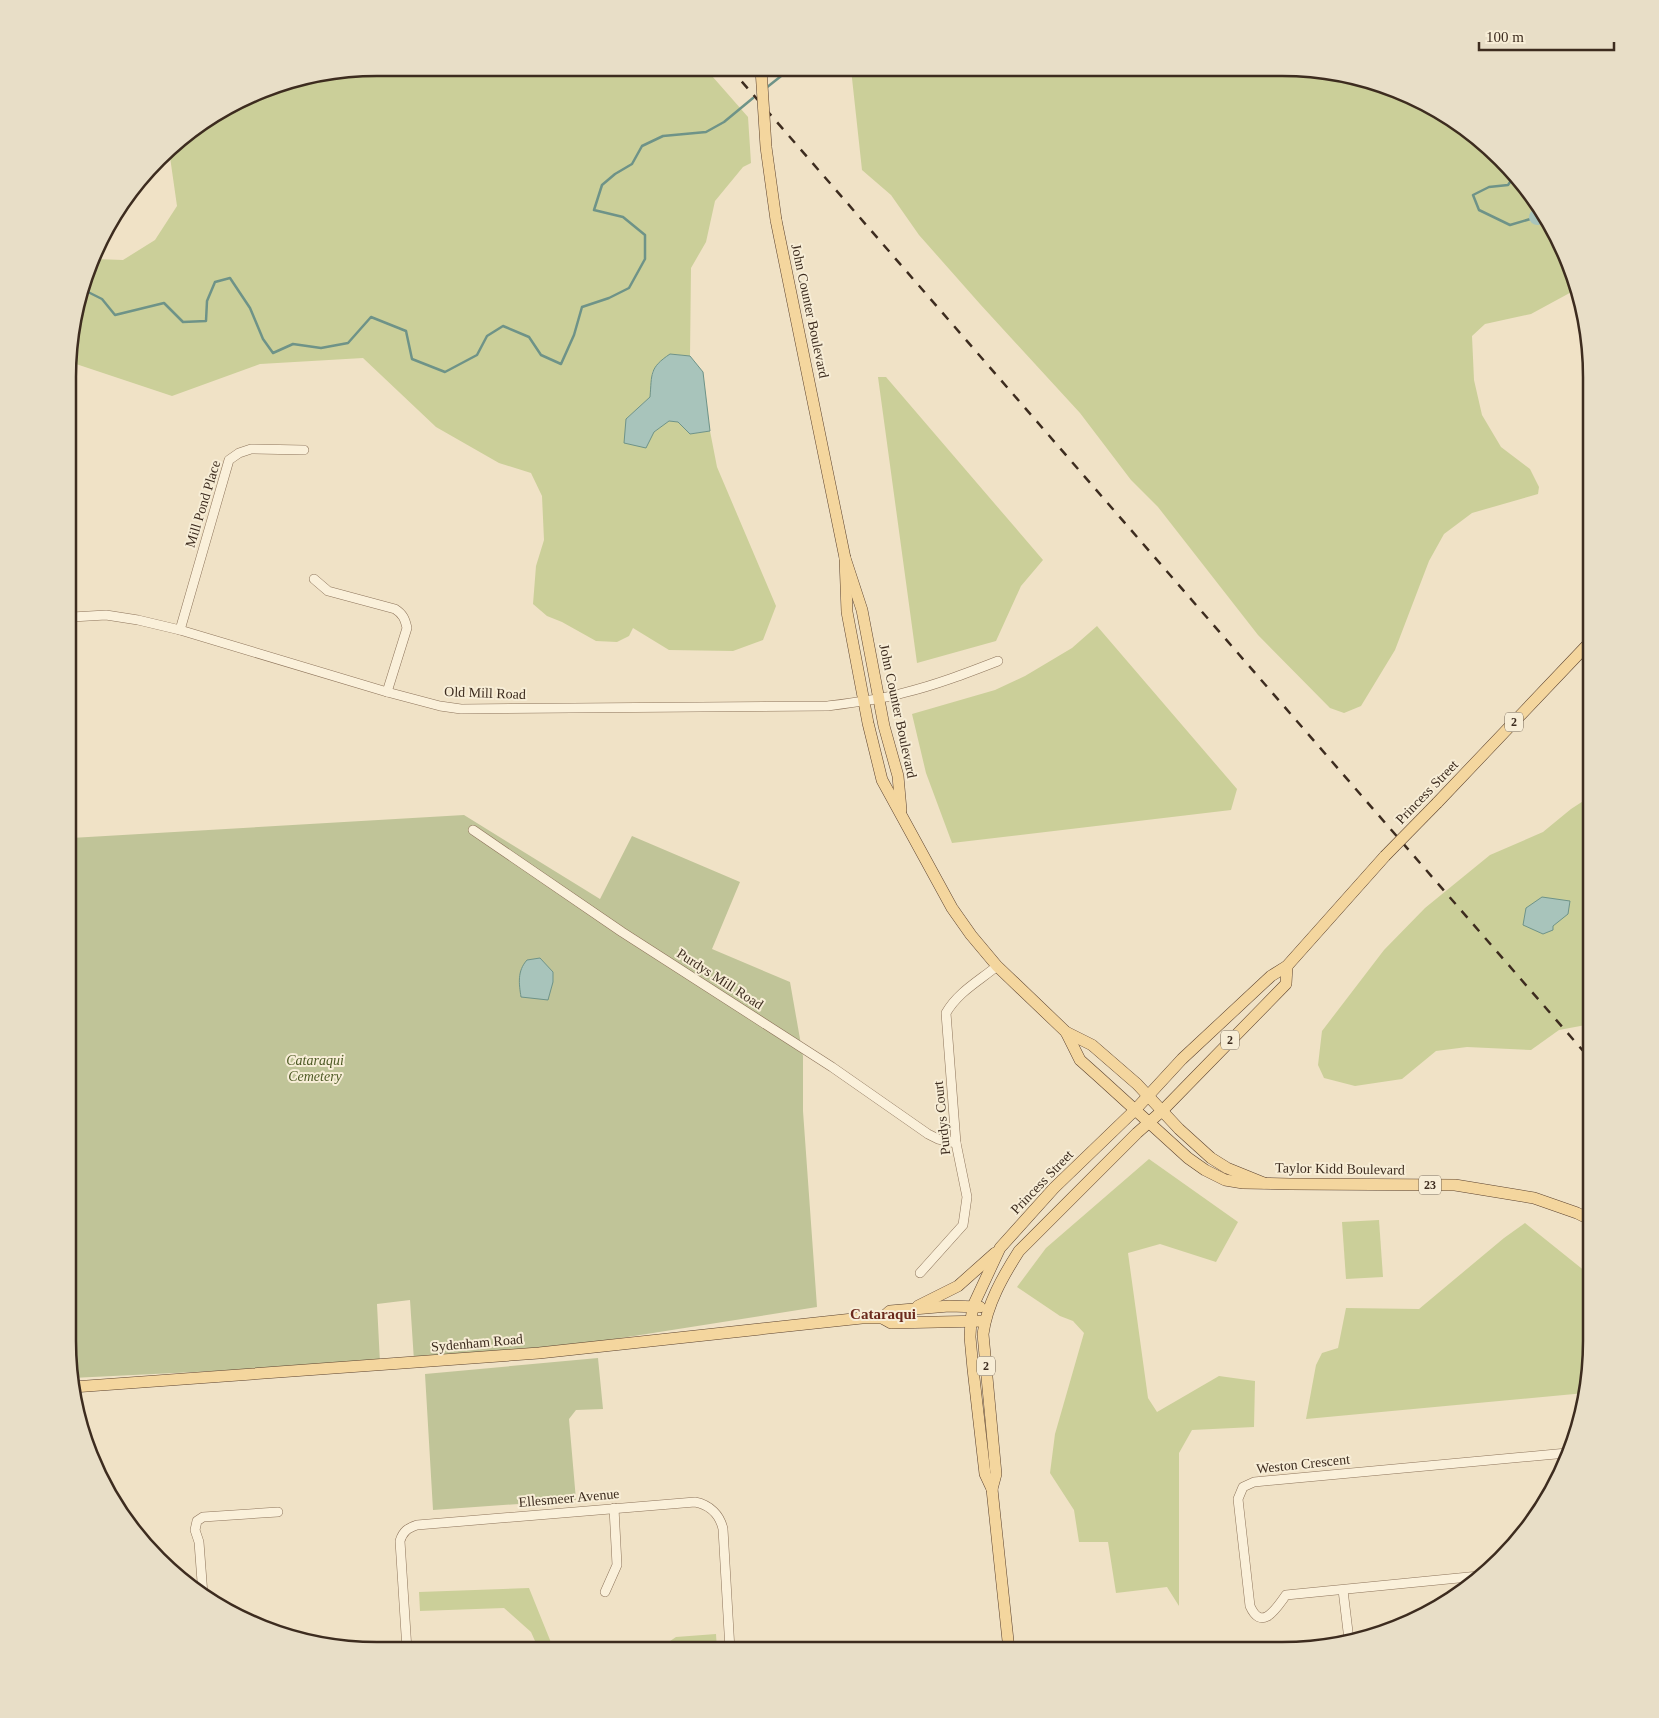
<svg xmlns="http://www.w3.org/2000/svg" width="1659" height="1718" viewBox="0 0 1659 1718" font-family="'Times New Roman',serif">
	<rect width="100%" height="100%" fill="#f0e2c6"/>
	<g fill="#cbcf99">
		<polygon points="378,68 705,68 748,117 751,163 743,167 715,201 706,242 691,268 690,356 670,354 652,372 650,397 626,419 654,432 669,421 678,422 690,434 710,431 717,467 776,606 763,640 733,651 669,650 633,628 629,636 617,642 596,641 562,622 547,616 533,604 536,566 544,540 542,496 531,473 499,463 436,427 363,358 260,364 172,396 73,363 73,317 95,259 123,260 155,240 177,206 169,150 173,144 278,84"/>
		<polygon points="851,69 1322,70 1437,109 1500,158 1539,205 1575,278 1577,289 1531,314 1485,324 1472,336 1474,380 1482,415 1501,447 1530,469 1539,487 1538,494 1472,513 1444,534 1429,561 1395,650 1361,706 1344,713 1330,708 1258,635 1158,507 1131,480 1080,413 980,304 919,235 891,195 862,170"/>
		<polygon points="878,377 886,377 1043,560 1021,586 996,641 917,663"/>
		<polygon points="1097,626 1237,789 1231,810 952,843 926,773 912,714 995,690 1025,676 1072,648"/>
		<polygon points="1591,796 1591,1024 1559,1030 1531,1050 1467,1047 1436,1051 1402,1079 1355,1086 1324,1078 1318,1065 1322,1031 1384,950 1425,908 1490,855 1543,832 1571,809"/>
		<polygon points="1149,1159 1238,1222 1216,1262 1160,1244 1128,1253 1148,1398 1157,1412 1219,1376 1255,1381 1254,1427 1192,1430 1179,1453 1179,1606 1167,1587 1116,1593 1108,1542 1079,1542 1074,1510 1050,1473 1055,1434 1084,1333 1073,1321 1060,1316 1017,1287 1046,1248"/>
		<polygon points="1379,1220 1383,1277 1346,1279 1342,1222"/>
		<polygon points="1525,1223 1591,1276 1591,1360 1585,1393 1306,1419 1316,1365 1322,1353 1338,1348 1346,1308 1419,1309 1504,1238"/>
		<polygon points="529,1588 554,1650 539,1650 531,1632 504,1608 420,1611 419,1592"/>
		<polygon points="716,1634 717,1650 657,1650 676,1637"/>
	</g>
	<g fill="#c0c498">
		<polygon points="464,815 600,899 632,836 740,882 712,949 790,982 803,1056 803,1111 817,1307 545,1350 414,1361 410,1300 377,1304 380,1363 72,1378 68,1360 71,838"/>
		<polygon points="598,1358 603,1409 576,1410 569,1419 576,1500 433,1510 425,1374"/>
	</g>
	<g fill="#a8c4bb" stroke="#6e9388">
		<path d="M670 354 690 356 703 372 710 431 690 434 678 422 669 421 654 432 646 448 624 443 626 419 650 397C652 374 649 368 670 354Z"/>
		<polygon points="1542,897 1570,901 1568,914 1553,926 1553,930 1543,934 1523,925 1526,908"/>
		<path d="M540 958 553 972V982L548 1000 521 997C519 984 517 971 527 960Z"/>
	</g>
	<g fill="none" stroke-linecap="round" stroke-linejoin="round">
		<g stroke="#6e9388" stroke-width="2.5">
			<polyline points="766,88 790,69"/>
			<polyline points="1515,175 1508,185 1489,187 1473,195 1479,210 1510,225 1537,217"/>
			<polyline points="84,290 102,299 115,315 164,303 183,322 206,321 207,301 215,282 230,278 250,308 263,339 273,353 293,344 321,348 348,343 371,317 406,331 412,359 445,372 477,355 487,336 503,326 529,337 541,355 561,364 574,335 582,307 609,298 629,288 645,259 645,235 623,217 594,210 602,185 615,174 632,164 642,146 663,136 706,132 724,122 753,98"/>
		</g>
		<polyline stroke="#a8c4bb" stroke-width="16" points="1537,217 1543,214"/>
		<g stroke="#8d745b" stroke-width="10">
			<g id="minor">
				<path d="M314 579 328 591 395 609C403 614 405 619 407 628L387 692"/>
				<path d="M72 617 106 615 138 620 180 630 387 692 440 706 461 709 827 706C852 703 878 700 903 693 936 685 967 673 998 661"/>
				<polyline points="180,630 229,460 239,453 251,449 304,450"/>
				<polyline points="473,830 622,932 832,1067 928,1134 938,1139 956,1143"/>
				<path d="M920 1273 963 1225 967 1197 956 1143 946 1013C958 992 979 981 997 966"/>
				<path d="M1479 1576 1286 1595C1277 1607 1262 1633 1250 1606L1238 1499 1243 1487 1254 1482 1567 1453"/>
				<polyline points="1343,1590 1349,1640"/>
				<polyline points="605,1592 617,1565 614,1508"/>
				<polyline points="203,1595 199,1542 195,1530 197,1521 203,1517 278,1512"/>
				<path d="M407 1650 400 1541C403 1531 408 1528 417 1525L695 1502C710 1505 720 1515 723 1529L730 1650"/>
			</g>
		</g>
		<g stroke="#5b422f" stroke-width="12">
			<g id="major">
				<polyline points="776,220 845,558 862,610 884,726 898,776 901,810"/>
				<polyline points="845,558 847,612 868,723 882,780 952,908 971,935 997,966 1066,1032 1092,1045 1137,1084 1179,1129 1211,1158 1227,1168 1264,1183"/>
				<polyline points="1437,803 1591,641"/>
				<polyline points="1066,1032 1080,1060 1099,1077 1188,1158 1205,1170 1225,1180 1243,1183 1290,1184 1455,1185 1534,1198 1577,1213 1591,1220"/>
				<polyline points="918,1306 958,1286 995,1253"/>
				<polyline points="882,1318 890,1311 949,1306 980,1307"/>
				<polyline points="73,1387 539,1353 862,1318 882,1318 891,1323 985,1321"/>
				<path d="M992 1489 996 1474 983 1334C987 1304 1003 1276 1019 1251L1137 1133 1163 1110 1286 984 1287 966"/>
				<polyline points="1009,1650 992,1489 985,1474 973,1369 970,1337 971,1320 973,1306 1000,1248 1054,1188 1135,1110 1182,1059 1271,976 1287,966 1385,856"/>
			</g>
		</g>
		<use href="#minor" stroke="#faf0da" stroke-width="9"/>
		<use href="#major" stroke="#f4d69e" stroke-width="11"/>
		<polyline stroke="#3d2c1f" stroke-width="2.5" stroke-dasharray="9 9" stroke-linecap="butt" points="730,68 1591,1060"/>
		<g stroke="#5b422f" stroke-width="12" stroke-linecap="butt">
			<g id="major-bridge">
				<polyline points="761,69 766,147 776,220"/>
				<polyline points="1385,856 1437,803"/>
			</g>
		</g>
		<use href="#major-bridge" stroke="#f4d69e" stroke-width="11"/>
	</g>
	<g text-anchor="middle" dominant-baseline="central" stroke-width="4" stroke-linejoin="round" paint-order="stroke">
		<g fill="#f7edd6" stroke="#756656" stroke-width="1">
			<rect x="1505" y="712.5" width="18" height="19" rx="4"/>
			<rect x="1221" y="1030.5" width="18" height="19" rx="4"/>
			<rect x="1419" y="1175.5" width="22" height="19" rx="4"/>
			<rect x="977" y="1356.5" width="18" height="19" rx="4"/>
		</g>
		<g font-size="12" font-weight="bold" fill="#3d2c1f">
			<text x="1514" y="722">2</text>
			<text x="1230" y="1040">2</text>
			<text x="1430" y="1185">23</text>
			<text x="986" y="1366">2</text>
		</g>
		<g font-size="14" fill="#3d2c1f" stroke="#f7edd6">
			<text transform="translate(810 311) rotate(78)">John Counter Boulevard</text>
			<text transform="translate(203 504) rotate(-73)">Mill Pond Place</text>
			<text transform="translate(485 693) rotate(2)">Old Mill Road</text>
			<text transform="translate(898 711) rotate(78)">John Counter Boulevard</text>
			<text transform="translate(1427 792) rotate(-46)">Princess Street</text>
			<text transform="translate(720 979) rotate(33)">Purdys Mill Road</text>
			<text transform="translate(942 1118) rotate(-96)">Purdys Court</text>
			<text transform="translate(1340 1169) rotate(1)">Taylor Kidd Boulevard</text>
			<text transform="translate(1042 1182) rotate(-46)">Princess Street</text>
			<text transform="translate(477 1343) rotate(-5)">Sydenham Road</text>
			<text transform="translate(1303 1464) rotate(-6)">Weston Crescent</text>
			<text transform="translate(569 1498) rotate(-5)">Ellesmeer Avenue</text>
		</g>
		<g font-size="14" font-style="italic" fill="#4e5a25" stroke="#f7edd6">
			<text x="315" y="1060">Cataraqui<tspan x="315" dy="16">Cemetery</tspan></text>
		</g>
		<g font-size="15" font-weight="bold" fill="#6b2a1d" stroke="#f7edd6">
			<text x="883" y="1314">Cataraqui</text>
		</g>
	</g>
	<path d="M0 0H1659V1718H0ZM377 76H1282A301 301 0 0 1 1583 377V1341A301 301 0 0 1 1282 1642H377A301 301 0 0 1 76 1341V377A301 301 0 0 1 377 76Z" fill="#e8dec7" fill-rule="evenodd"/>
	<path fill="none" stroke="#3d2c1f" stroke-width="2.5" d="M377 76H1282A301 301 0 0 1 1583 377V1341A301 301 0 0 1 1282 1642H377A301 301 0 0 1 76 1341V377A301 301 0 0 1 377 76Z"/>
	<path d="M1479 42v8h135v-8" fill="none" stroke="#3d2c1f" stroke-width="2.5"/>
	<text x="1486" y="42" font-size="15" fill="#3d2c1f" stroke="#f7edd6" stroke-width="4" paint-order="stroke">100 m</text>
</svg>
